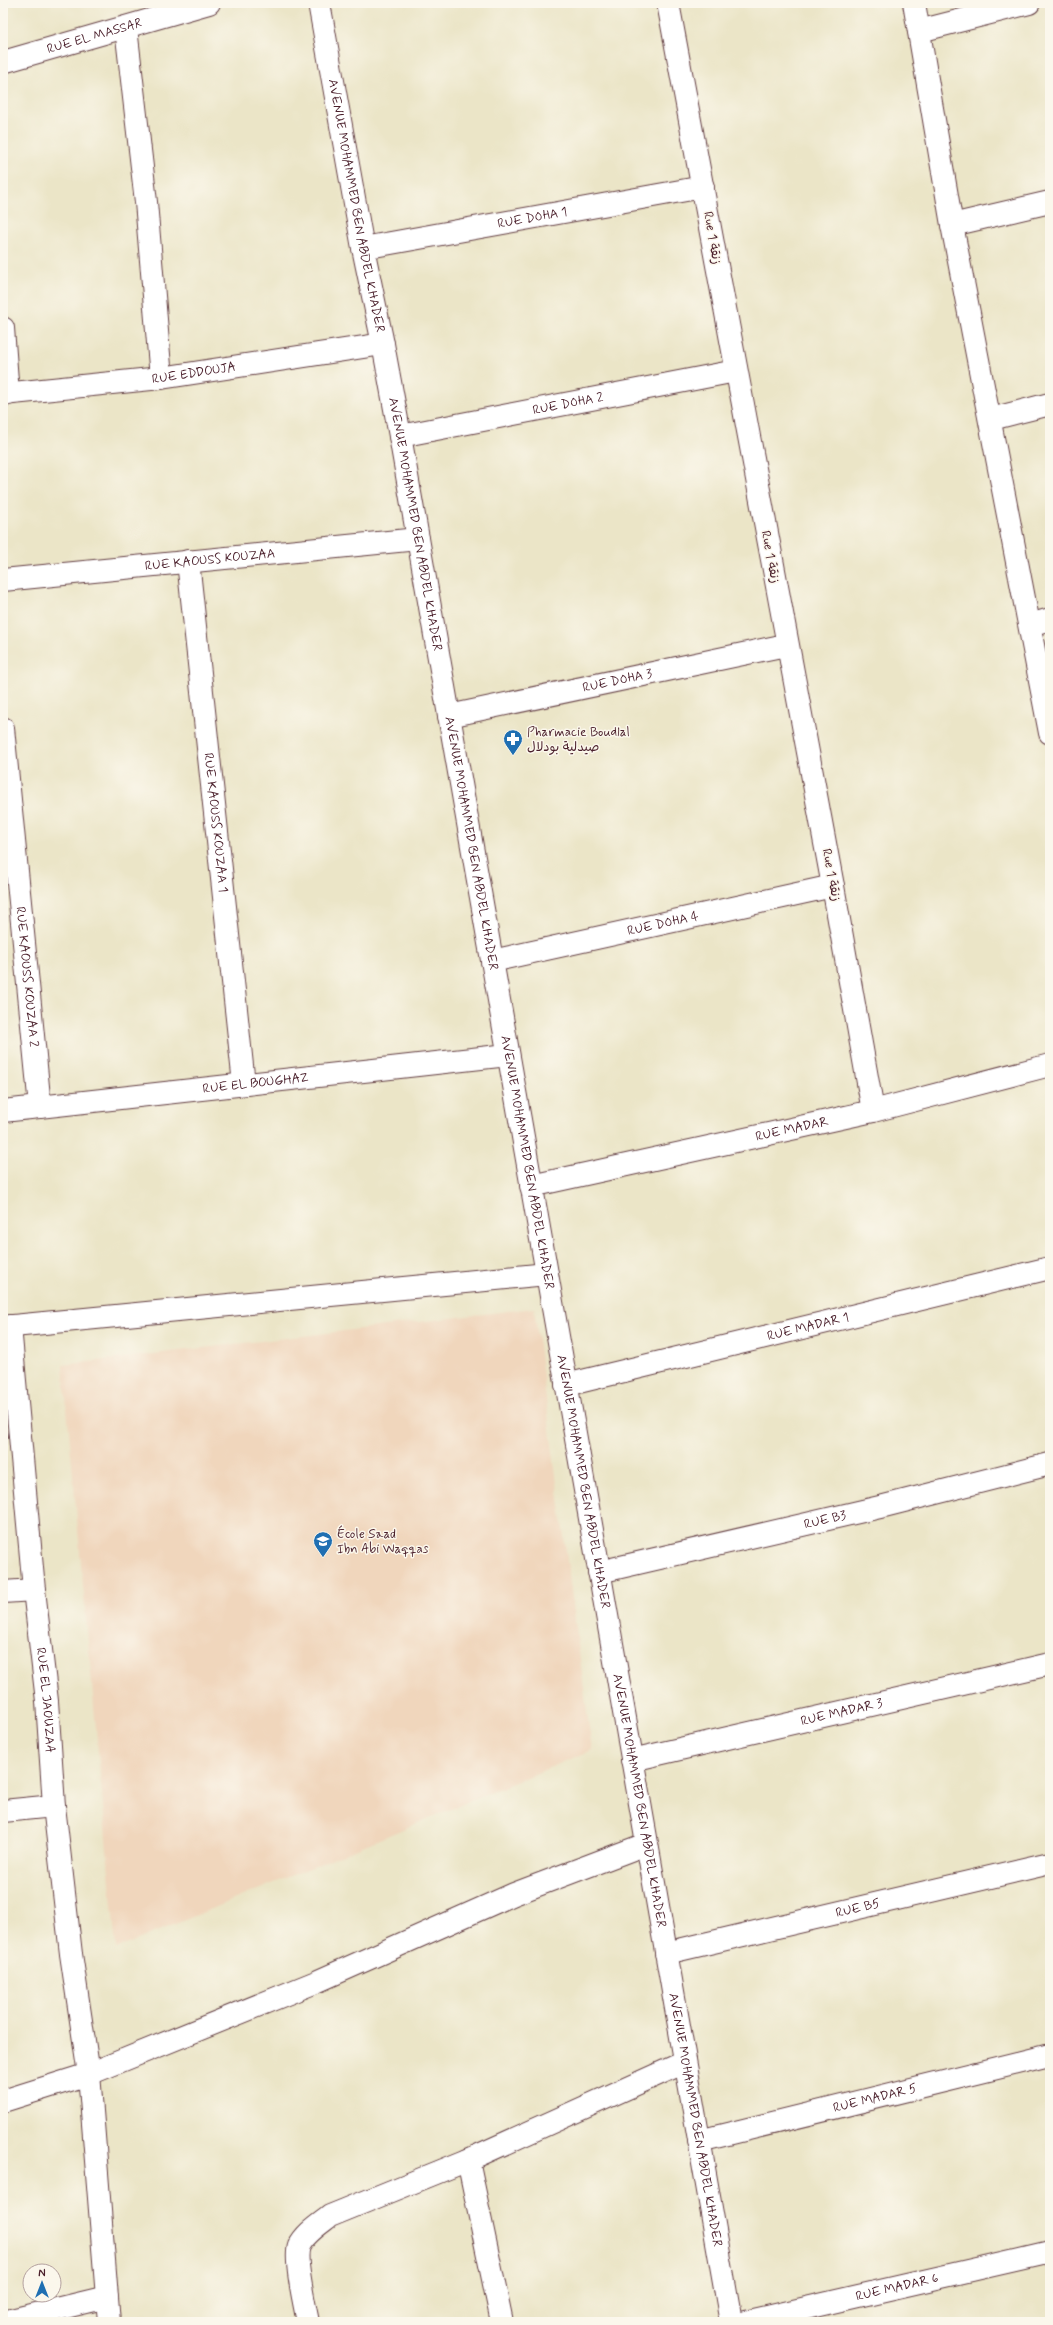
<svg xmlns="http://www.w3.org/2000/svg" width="1053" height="2325" viewBox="0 0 1053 2325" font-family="Mynerve,'Playpen Sans Arabic',sans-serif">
	<rect width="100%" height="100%" fill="#fbf7ec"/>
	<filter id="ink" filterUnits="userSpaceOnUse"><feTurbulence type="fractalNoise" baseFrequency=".025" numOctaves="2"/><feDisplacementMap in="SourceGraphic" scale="8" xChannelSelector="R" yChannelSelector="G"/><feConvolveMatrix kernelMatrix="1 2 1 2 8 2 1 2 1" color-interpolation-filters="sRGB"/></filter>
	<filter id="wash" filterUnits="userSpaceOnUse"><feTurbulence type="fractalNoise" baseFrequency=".012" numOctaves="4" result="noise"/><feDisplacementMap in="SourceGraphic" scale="16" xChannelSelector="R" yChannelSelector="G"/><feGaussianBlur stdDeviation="0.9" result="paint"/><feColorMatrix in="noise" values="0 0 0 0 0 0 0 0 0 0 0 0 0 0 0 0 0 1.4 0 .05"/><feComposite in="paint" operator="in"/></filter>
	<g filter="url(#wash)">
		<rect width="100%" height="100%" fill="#ebe5c7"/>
		<polygon fill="#f0d6bc" points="534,1308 592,1750 116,1949 63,1365"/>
	</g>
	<g filter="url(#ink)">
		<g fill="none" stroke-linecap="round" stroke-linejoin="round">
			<g stroke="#623d42" stroke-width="24">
				<g id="minor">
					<polyline points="668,3 833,886 873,1111"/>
					<polyline points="914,3 952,225 1050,733"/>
					<polyline points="126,28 146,202 161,378"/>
					<polyline points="919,31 1029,3"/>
					<path id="s1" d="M3 62 209 3"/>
					<polyline points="952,225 1050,202"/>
					<path id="s2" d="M363 248 703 187"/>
					<polyline points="3,328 8,394"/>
					<path id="s3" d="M3 394 161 378 383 344"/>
					<polyline points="991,419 1050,404"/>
					<path id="s4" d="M400 436 736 371"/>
					<path id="s5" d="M188 561 244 1084"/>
					<path id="s6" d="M3 580 418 539"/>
					<polyline points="1030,625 1050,619"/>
					<path id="s7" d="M449 716 786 645"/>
					<path id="s8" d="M3 728 40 1107"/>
					<path id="s9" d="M492 961 833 886"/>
					<path id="s10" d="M3 1111 508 1055"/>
					<path id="s11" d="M531 1186 873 1111 1050 1065"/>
					<path id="s12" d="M10 1326 34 1590 47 1701 54 1806 71 1954 89 2074 109 2322"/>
					<polyline points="3,1327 547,1274"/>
					<path id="s13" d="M566 1385 1050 1268"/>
					<path id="s14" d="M599 1572 880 1507 1050 1464"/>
					<polyline points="3,1592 34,1590"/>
					<path id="s15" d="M632 1760 1050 1664"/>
					<polyline points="3,1811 54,1806"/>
					<path id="s16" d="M666 1953 1050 1863"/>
					<polyline points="3,2101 89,2074 316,1982 514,1894 646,1844"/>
					<path id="s17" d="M699 2141 1050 2055"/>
					<polyline points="468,2160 502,2322"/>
					<polyline points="3,2322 107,2297"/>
					<path d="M308 2322C305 2307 294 2259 299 2246 305 2233 320 2224 330 2216L468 2160 685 2062"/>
					<path id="s18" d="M745 2322 1050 2252"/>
				</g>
			</g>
			<g stroke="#623d42" stroke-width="24">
				<g id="tertiary">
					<path id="s19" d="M319 3 363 248 383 344 400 436 731 2322"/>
				</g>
			</g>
			<use href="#minor" stroke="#fff" stroke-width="22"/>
			<use href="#tertiary" stroke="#fff" stroke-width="22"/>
		</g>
	</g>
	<defs>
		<g id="pharmacy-pin" transform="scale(1)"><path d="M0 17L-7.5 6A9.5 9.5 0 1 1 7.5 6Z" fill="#1f6fb2" stroke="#fbf7ec"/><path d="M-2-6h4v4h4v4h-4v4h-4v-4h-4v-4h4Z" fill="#fff"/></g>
		<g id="school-pin" transform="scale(1)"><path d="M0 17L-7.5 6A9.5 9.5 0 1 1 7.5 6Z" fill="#1f6fb2" stroke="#fbf7ec"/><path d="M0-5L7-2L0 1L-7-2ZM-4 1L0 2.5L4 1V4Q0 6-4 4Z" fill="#fff"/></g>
	</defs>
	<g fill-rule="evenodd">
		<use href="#pharmacy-pin" x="513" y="739"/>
		<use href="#school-pin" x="323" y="1541"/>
	</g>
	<g text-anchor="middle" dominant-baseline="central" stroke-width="3" stroke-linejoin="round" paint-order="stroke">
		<g font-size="13" fill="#4a1f2b" stroke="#fbf7ec">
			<text stroke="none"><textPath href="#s1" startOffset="95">RUE EL MASSAR</textPath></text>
			<text stroke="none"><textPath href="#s19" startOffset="206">AVENUE MOHAMMED BEN ABDEL KHADER</textPath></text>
			<text stroke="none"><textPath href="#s2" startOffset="172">RUE DOHA 1</textPath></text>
			<text transform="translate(712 238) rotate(80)">Rue 1 زنقة</text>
			<text stroke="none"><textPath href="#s3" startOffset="192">RUE EDDOUJA</textPath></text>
			<text stroke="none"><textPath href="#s4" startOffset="171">RUE DOHA 2</textPath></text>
			<text stroke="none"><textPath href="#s19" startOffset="530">AVENUE MOHAMMED BEN ABDEL KHADER</textPath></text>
			<text transform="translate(770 557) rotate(79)">Rue 1 زنقة</text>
			<text stroke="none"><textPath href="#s6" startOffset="208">RUE KAOUSS KOUZAA</textPath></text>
			<text stroke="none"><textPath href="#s7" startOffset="172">RUE DOHA 3</textPath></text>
			<text stroke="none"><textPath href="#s5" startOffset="263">RUE KAOUSS KOUZAA 1</textPath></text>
			<text stroke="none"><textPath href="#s19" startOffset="854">AVENUE MOHAMMED BEN ABDEL KHADER</textPath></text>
			<text transform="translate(831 875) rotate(79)">Rue 1 زنقة</text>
			<text stroke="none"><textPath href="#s9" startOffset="175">RUE DOHA 4</textPath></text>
			<text stroke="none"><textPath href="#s8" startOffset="250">RUE KAOUSS KOUZAA 2</textPath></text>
			<text stroke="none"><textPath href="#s10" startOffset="254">RUE EL BOUGHAZ</textPath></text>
			<text stroke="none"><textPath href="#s11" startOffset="267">RUE MADAR</textPath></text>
			<text stroke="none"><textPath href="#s19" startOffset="1178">AVENUE MOHAMMED BEN ABDEL KHADER</textPath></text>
			<text stroke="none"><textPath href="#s13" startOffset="249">RUE MADAR 1</textPath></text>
			<text stroke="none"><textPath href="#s19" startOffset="1502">AVENUE MOHAMMED BEN ABDEL KHADER</textPath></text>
			<text stroke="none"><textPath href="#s14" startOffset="232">RUE B3</textPath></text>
			<text stroke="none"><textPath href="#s12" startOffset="376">RUE EL JAOUZAA</textPath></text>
			<text stroke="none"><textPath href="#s15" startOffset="215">RUE MADAR 3</textPath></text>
			<text stroke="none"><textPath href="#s19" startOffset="1826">AVENUE MOHAMMED BEN ABDEL KHADER</textPath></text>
			<text stroke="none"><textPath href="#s16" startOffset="197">RUE B5</textPath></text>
			<text stroke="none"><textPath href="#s17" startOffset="181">RUE MADAR 5</textPath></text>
			<text stroke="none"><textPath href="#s19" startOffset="2150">AVENUE MOHAMMED BEN ABDEL KHADER</textPath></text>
			<text stroke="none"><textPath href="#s18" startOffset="156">RUE MADAR 6</textPath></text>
		</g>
		<g font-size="13" fill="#4a1f2b" stroke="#fbf7ec" text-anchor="start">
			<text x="527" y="732">Pharmacie Boudlal<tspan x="527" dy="15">صيدلية بودلال</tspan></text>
			<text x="337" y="1534">École Saad<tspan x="337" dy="15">Ibn Abi Waqqas</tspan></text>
		</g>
	</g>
	<rect width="1053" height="2325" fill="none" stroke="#fbf7ec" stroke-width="16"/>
	<g transform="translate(42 2283)"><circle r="19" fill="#fbf7ec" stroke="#b4a19f"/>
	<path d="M0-3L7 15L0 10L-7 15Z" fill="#1f6fb2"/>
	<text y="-6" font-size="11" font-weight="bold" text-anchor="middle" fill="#4a1f2b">N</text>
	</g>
</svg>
